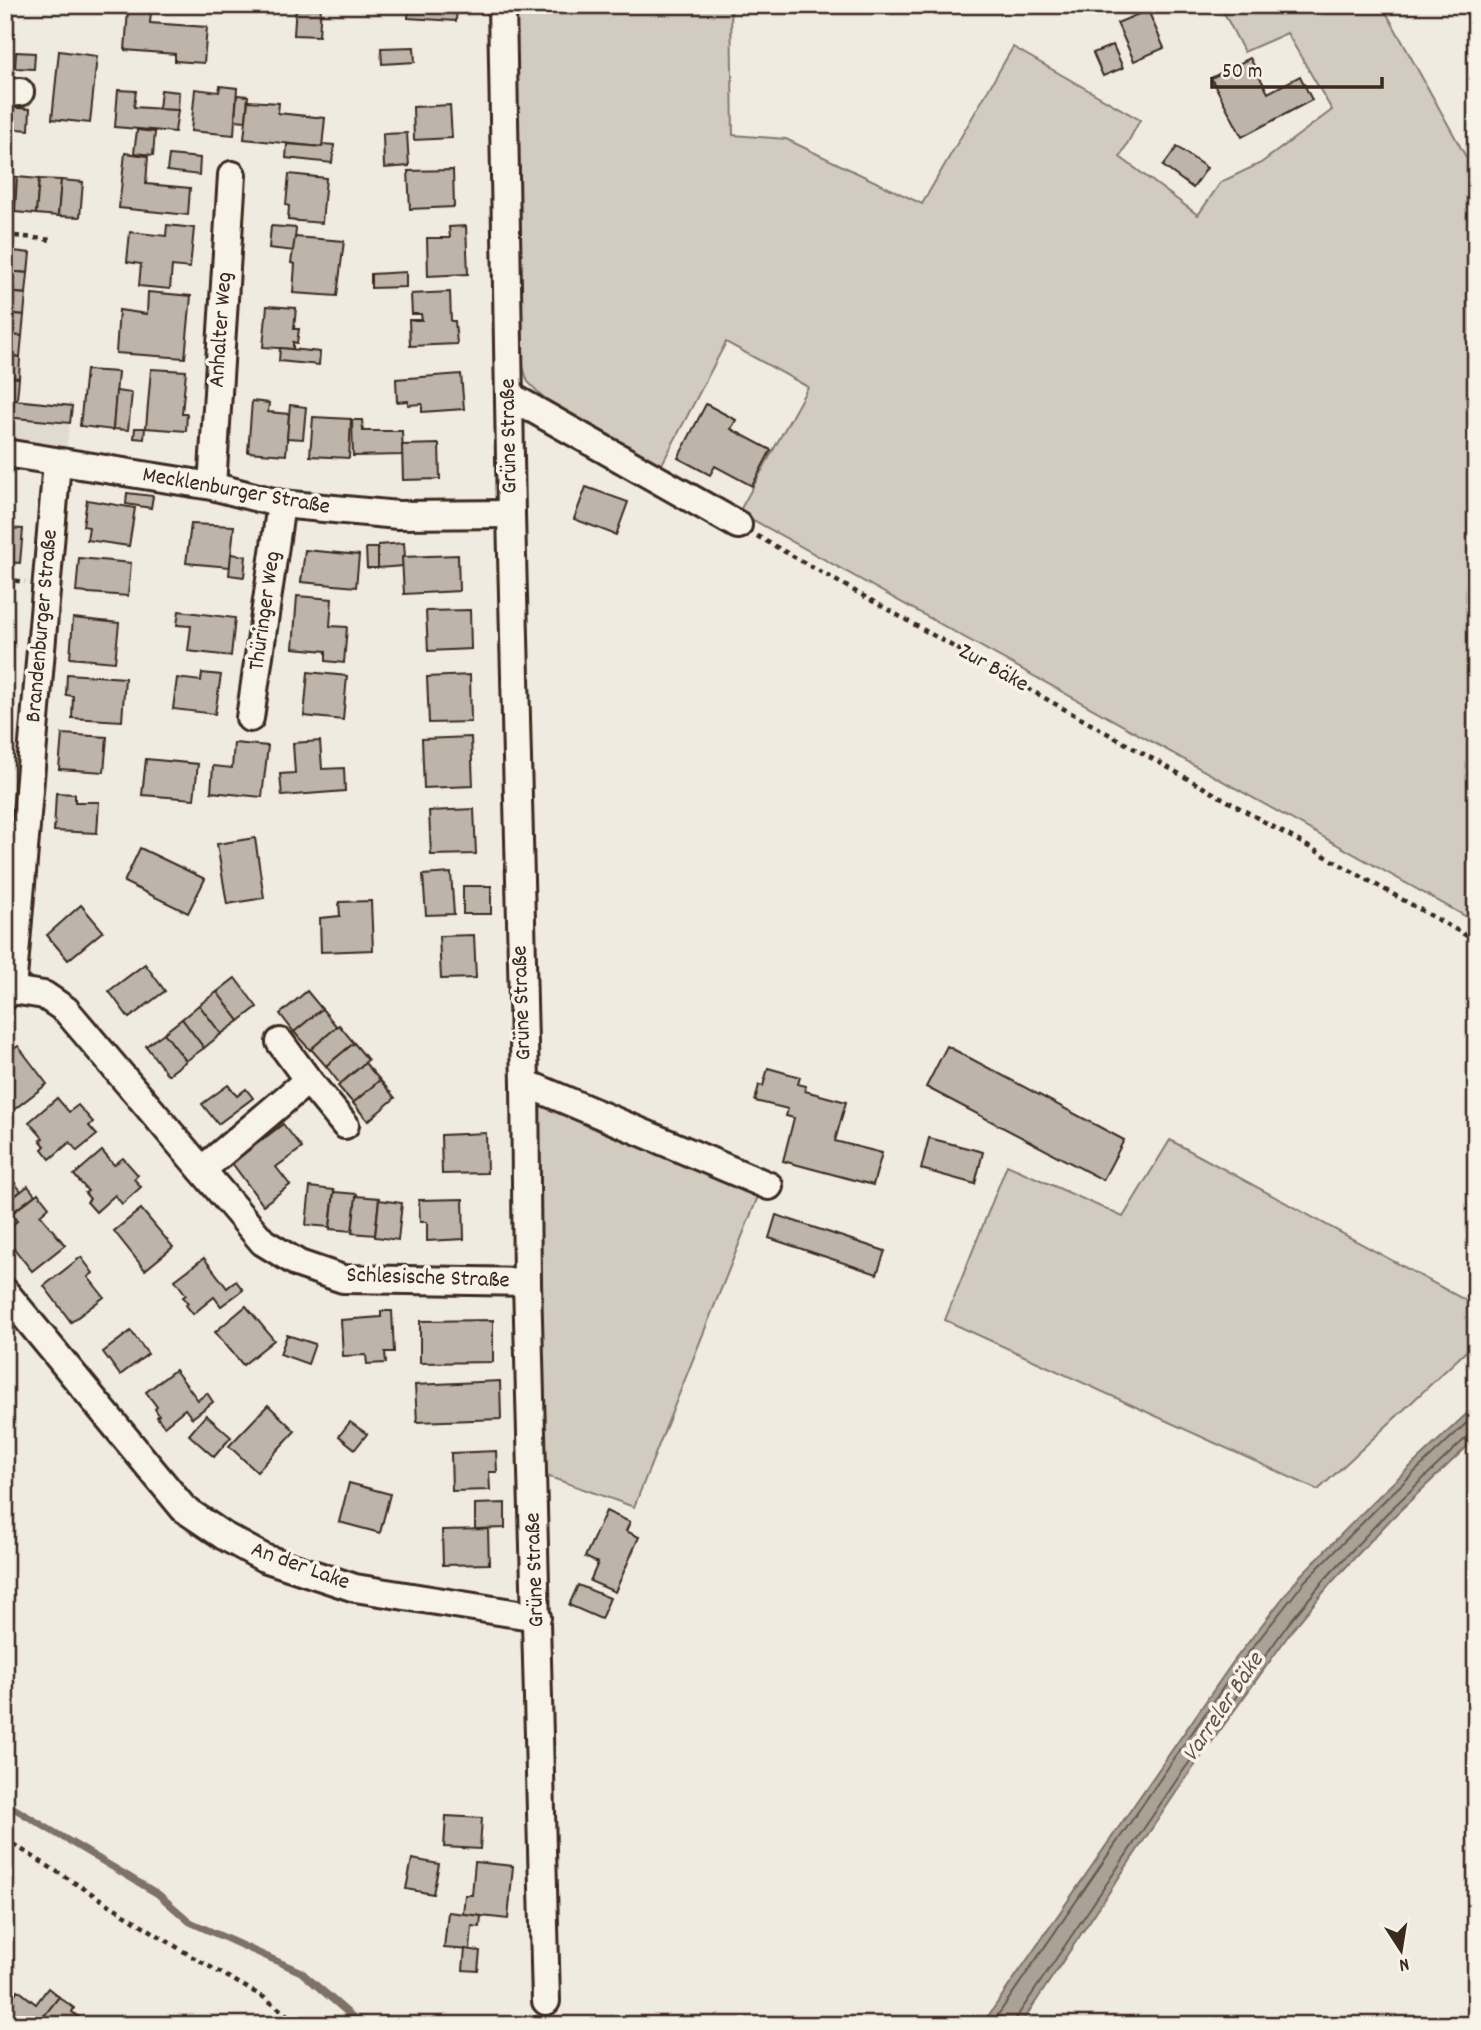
<svg xmlns="http://www.w3.org/2000/svg" width="1481" height="2030" viewBox="0 0 1481 2030" font-family="Dekko,sans-serif">
	<rect width="100%" height="100%" fill="#efebe0"/>
	<filter id="ink" filterUnits="userSpaceOnUse"><feTurbulence type="fractalNoise" baseFrequency=".0143" numOctaves="2"/><feDisplacementMap in="SourceGraphic" scale="14" xChannelSelector="R" yChannelSelector="G"/><feConvolveMatrix kernelMatrix="1 2 1 2 8 2 1 2 1" color-interpolation-filters="sRGB"/></filter>
	<g filter="url(#ink)">
		<polygon fill="#e0dbd0" points="5,399 72,406 66,451 5,441"/>
		<g fill="#d1cbc0" stroke="#867a6f" stroke-width="2">
			<polygon points="514,5 731,5 733,135 786,139 922,204 1013,47 1140,120 1120,157 1198,215 1221,182 1261,163 1332,110 1287,33 1244,52 1220,5 1382,5 1476,175 1476,922 739,512 808,387 726,342 660,468 556,410 528,382 520,358"/>
			<polygon points="536,1101 759,1194 634,1507 544,1475"/>
			<polygon points="1170,1140 1476,1306 1476,1342 1318,1490 945,1320 1007,1165 1123,1217"/>
		</g>
		<polygon fill="#aaa296" stroke="#7e7266" stroke-width="2" points="1476,1405 1476,1438 1391,1519 1331,1583 1293,1629 1183,1782 1020,2025 982,2025 1233,1662 1300,1576 1381,1494"/>
		<g fill="none" stroke-linecap="round" stroke-linejoin="round">
			<g stroke="#675a4e" stroke-width="2">
				<polyline points="991,2025 1238,1666 1305,1581 1386,1499 1476,1414"/>
				<polyline points="1014,2025 1016,2018 1178,1778 1288,1624 1326,1578 1386,1514 1468,1436 1476,1434"/>
			</g>
			<polyline stroke="#7e7266" stroke-width="7" points="5,1803 158,1894 190,1922 301,1972 362,2025"/>
		</g>
		<g fill="#bdb5aa" stroke="#3b2a1e" stroke-width="2">
			<polygon points="296,5 321,5 319,36 294,35"/>
			<polygon points="409,5 457,5 456,21 408,18"/>
			<polygon points="128,10 151,12 150,23 207,27 204,63 175,61 175,54 125,50"/>
			<polygon points="1148,10 1164,48 1134,61 1117,23"/>
			<polygon points="1113,45 1123,68 1103,76 1093,53"/>
			<polygon points="414,47 415,62 382,64 381,48"/>
			<polygon points="59,51 97,56 90,123 52,119"/>
			<polygon points="16,52 35,53 34,69 15,68"/>
			<polygon points="1250,58 1268,93 1300,76 1312,100 1242,137 1211,78"/>
			<polygon points="220,86 237,88 234,135 191,131 195,89 219,92"/>
			<polygon points="118,90 136,91 134,107 178,110 175,132 115,127"/>
			<polygon points="161,90 179,92 178,110 159,109"/>
			<polygon points="237,95 248,96 246,121 235,120"/>
			<polygon points="248,101 279,103 278,113 325,118 322,147 244,139"/>
			<polygon points="450,105 452,138 414,140 413,107"/>
			<polygon points="5,107 30,109 29,130 5,128"/>
			<polygon points="137,130 155,132 153,155 134,153"/>
			<polygon points="407,133 409,166 384,168 383,134"/>
			<polygon points="287,144 322,147 323,144 334,145 332,163 286,158"/>
			<polygon points="1177,147 1207,168 1193,188 1163,166"/>
			<polygon points="125,153 148,156 146,184 190,188 188,215 119,208"/>
			<polygon points="169,155 200,158 199,175 167,171"/>
			<polygon points="453,170 454,207 410,209 408,171"/>
			<polygon points="289,174 326,178 322,223 288,220 289,206 286,205"/>
			<polygon points="5,176 17,177 15,212 5,211"/>
			<polygon points="17,177 39,179 36,214 15,212"/>
			<polygon points="39,179 61,180 58,216 36,214"/>
			<polygon points="61,180 83,182 80,217 58,216"/>
			<polygon points="167,225 194,228 190,268 172,266 170,289 139,286 141,264 127,262 130,232 166,236"/>
			<polygon points="271,226 296,228 294,251 269,248"/>
			<polygon points="466,226 468,274 428,276 427,238 450,238 449,227"/>
			<polygon points="295,237 344,241 337,296 293,293 295,264 291,263"/>
			<polygon points="5,250 30,253 28,273 5,271"/>
			<polygon points="5,271 28,273 26,294 5,292"/>
			<polygon points="406,272 406,287 371,288 371,274"/>
			<polygon points="5,292 26,294 24,315 5,313"/>
			<polygon points="148,292 191,296 185,358 116,353 119,310 147,314"/>
			<polygon points="450,292 451,321 455,321 457,344 410,346 409,320 422,320 421,314 412,314 411,294"/>
			<polygon points="267,306 296,308 294,329 299,329 297,343 293,342 293,349 263,347"/>
			<polygon points="5,313 24,315 22,336 5,335"/>
			<polygon points="5,335 22,336 20,357 5,355"/>
			<polygon points="280,348 320,352 319,365 279,361"/>
			<polygon points="5,355 20,357 19,378 5,377"/>
			<polygon points="151,369 186,371 182,414 187,414 186,431 146,428"/>
			<polygon points="86,370 118,372 113,430 80,426"/>
			<polygon points="461,374 464,409 422,412 422,404 408,405 408,401 397,402 396,379"/>
			<polygon points="5,377 19,378 17,399 5,398"/>
			<polygon points="116,391 132,393 128,430 113,429"/>
			<polygon points="5,399 72,406 70,423 5,417"/>
			<polygon points="252,401 269,403 268,412 289,414 286,455 248,452"/>
			<polygon points="706,404 736,420 731,429 771,450 752,486 715,466 710,475 678,458"/>
			<polygon points="290,405 306,407 303,439 287,438"/>
			<polygon points="313,417 351,419 349,458 310,456"/>
			<polygon points="352,420 362,420 363,431 402,431 403,455 353,456"/>
			<polygon points="135,428 145,428 144,439 134,438"/>
			<polygon points="439,444 440,479 403,480 402,445"/>
			<polygon points="586,487 628,502 616,535 574,519"/>
			<polygon points="127,493 153,496 151,508 126,504"/>
			<polygon points="87,500 135,508 129,546 87,540 89,527 83,526"/>
			<polygon points="191,524 234,526 230,567 186,563"/>
			<polygon points="5,528 23,529 20,563 5,562"/>
			<polygon points="404,543 405,557 402,557 403,566 378,568 378,545"/>
			<polygon points="366,548 378,548 378,568 367,568"/>
			<polygon points="305,550 359,555 356,587 301,582"/>
			<polygon points="231,554 246,556 244,577 229,575"/>
			<polygon points="458,555 459,591 404,594 402,557"/>
			<polygon points="79,558 131,563 128,596 76,592"/>
			<polygon points="297,596 332,599 330,626 347,627 344,663 326,661 326,651 293,648"/>
			<polygon points="470,610 471,649 428,651 426,611"/>
			<polygon points="179,611 235,618 231,656 188,651 191,626 177,625"/>
			<polygon points="73,618 119,623 115,662 70,658"/>
			<polygon points="5,641 13,642 10,676 5,676"/>
			<polygon points="308,672 347,676 343,720 304,716"/>
			<polygon points="202,673 221,675 215,714 173,709 177,678 201,681"/>
			<polygon points="67,674 125,678 122,721 72,718 73,696 66,695"/>
			<polygon points="470,675 471,722 429,723 427,677"/>
			<polygon points="62,734 107,737 104,772 59,769"/>
			<polygon points="471,737 473,786 424,788 422,739"/>
			<polygon points="320,741 322,769 344,768 345,791 282,796 280,774 295,773 293,743"/>
			<polygon points="234,743 268,746 262,797 211,792 213,766 232,768"/>
			<polygon points="146,759 198,764 194,799 142,795"/>
			<polygon points="56,793 75,794 75,802 99,802 97,833 54,831"/>
			<polygon points="474,809 476,854 431,855 429,811"/>
			<polygon points="255,838 264,898 227,904 217,844"/>
			<polygon points="140,848 205,879 188,913 124,882"/>
			<polygon points="451,873 454,914 426,915 423,875"/>
			<rect x="463" y="886" width="28" height="28"/>
			<polygon points="371,901 373,950 321,952 320,918 340,916 339,902"/>
			<polygon points="81,905 103,931 68,960 47,935"/>
			<polygon points="474,935 476,978 441,979 439,936"/>
			<polygon points="145,964 165,991 129,1018 109,991"/>
			<polygon points="235,978 257,1007 239,1021 217,992"/>
			<polygon points="307,991 322,1009 294,1032 280,1014"/>
			<polygon points="217,992 239,1021 221,1034 199,1005"/>
			<polygon points="199,1005 221,1034 204,1048 182,1019"/>
			<polygon points="322,1009 337,1027 310,1050 294,1032"/>
			<polygon points="182,1019 204,1048 186,1061 164,1033"/>
			<polygon points="339,1025 354,1043 326,1066 311,1049"/>
			<polygon points="164,1033 186,1061 168,1075 146,1046"/>
			<polygon points="354,1043 368,1060 340,1084 326,1066"/>
			<polygon points="18,1046 47,1084 12,1111 5,1102 5,1071 10,1068 5,1063 5,1055"/>
			<polygon points="947,1046 1124,1140 1103,1180 926,1087"/>
			<polygon points="365,1063 380,1080 353,1103 338,1086"/>
			<polygon points="768,1068 800,1077 798,1084 806,1086 805,1091 846,1102 835,1141 882,1153 873,1185 783,1161 794,1118 786,1116 788,1109 755,1101 759,1085 763,1086"/>
			<polygon points="380,1080 395,1098 368,1121 353,1103"/>
			<polygon points="228,1085 237,1096 246,1089 253,1098 218,1124 202,1104"/>
			<polygon points="57,1098 69,1112 78,1105 93,1122 89,1126 97,1135 77,1151 70,1142 50,1159 42,1149 45,1146 40,1140 43,1138 29,1122"/>
			<polygon points="283,1124 302,1148 276,1167 290,1185 263,1205 232,1163"/>
			<polygon points="486,1133 487,1173 442,1174 441,1135"/>
			<polygon points="929,1138 983,1152 975,1184 921,1169"/>
			<polygon points="102,1151 114,1165 123,1158 138,1175 134,1179 141,1187 122,1204 115,1195 96,1212 87,1202 90,1199 85,1193 88,1191 74,1175"/>
			<polygon points="5,1170 21,1191 5,1204"/>
			<polygon points="28,1186 35,1195 14,1211 7,1202"/>
			<polygon points="310,1187 334,1190 330,1227 306,1225"/>
			<polygon points="334,1192 357,1194 352,1231 330,1229"/>
			<polygon points="38,1193 49,1207 40,1215 65,1245 32,1271 5,1237 5,1230 17,1221 11,1214"/>
			<polygon points="356,1196 379,1198 375,1235 352,1233"/>
			<polygon points="463,1199 464,1239 427,1241 427,1222 420,1222 419,1200"/>
			<polygon points="379,1200 402,1203 398,1240 375,1237"/>
			<polygon points="141,1209 173,1247 145,1270 114,1231"/>
			<polygon points="776,1215 885,1251 877,1274 769,1238"/>
			<polygon points="81,1257 93,1273 88,1277 104,1297 71,1322 44,1286"/>
			<polygon points="204,1258 227,1288 236,1281 243,1290 221,1306 214,1297 193,1314 186,1305 188,1303 183,1297 186,1295 175,1280"/>
			<polygon points="246,1306 274,1340 243,1365 215,1332"/>
			<polygon points="381,1311 392,1311 394,1352 385,1352 386,1363 367,1364 366,1355 343,1356 341,1320 381,1317"/>
			<polygon points="493,1320 493,1362 420,1363 420,1321"/>
			<polygon points="131,1331 148,1354 120,1375 103,1352"/>
			<polygon points="287,1335 315,1344 308,1364 280,1354"/>
			<polygon points="175,1370 198,1400 207,1393 213,1402 192,1418 185,1409 164,1426 157,1417 159,1415 155,1409 157,1407 146,1392"/>
			<polygon points="500,1381 501,1419 417,1422 415,1385"/>
			<polygon points="268,1405 295,1431 257,1472 229,1446"/>
			<polygon points="206,1415 231,1437 214,1457 189,1435"/>
			<polygon points="350,1422 367,1434 355,1449 339,1436"/>
			<polygon points="496,1451 497,1472 489,1472 490,1490 452,1491 451,1453"/>
			<polygon points="349,1483 390,1494 380,1533 339,1522"/>
			<polygon points="505,1503 505,1528 475,1529 475,1504"/>
			<polygon points="606,1511 630,1522 626,1531 639,1537 615,1592 590,1581 598,1563 585,1557"/>
			<polygon points="488,1529 489,1564 443,1565 442,1530"/>
			<polygon points="578,1585 610,1598 601,1619 569,1605"/>
			<polygon points="446,1816 482,1818 480,1849 444,1847"/>
			<polygon points="412,1859 439,1864 433,1894 406,1889"/>
			<polygon points="475,1862 513,1866 508,1919 463,1914 465,1895 472,1895"/>
			<polygon points="448,1912 481,1916 480,1927 472,1926 470,1950 444,1948"/>
			<polygon points="465,1949 480,1951 478,1971 463,1970"/>
			<polygon points="48,1988 59,1997 37,2025 13,2025 5,2019 5,2007 18,1990 36,2004"/>
			<polygon points="59,1997 74,2008 72,2012 89,2025 37,2025"/>
		</g>
		<g fill="none" stroke-linecap="round" stroke-linejoin="round">
			<g stroke="#3b2a1e" stroke-width="32">
				<g id="minor">
					<polyline points="502,5 511,514 525,1083 527,1282 546,2001"/>
					<polyline points="5,93 20,92"/>
					<polyline points="510,396 738,525"/>
					<polyline points="5,453 212,486 281,504 398,515 511,514"/>
					<polyline points="212,486 232,175"/>
					<polyline points="250,718 281,504"/>
					<polyline points="12,990 44,995 66,1010 263,1242 299,1264 343,1279 527,1282"/>
					<polyline points="5,996 12,990 57,462"/>
					<polyline points="280,1042 308,1080"/>
					<polyline points="525,1083 769,1186"/>
					<polyline points="202,1170 308,1080 345,1125"/>
					<polyline points="5,1292 184,1509 224,1536 264,1558 355,1588 537,1617"/>
				</g>
			</g>
			<g stroke="#3b2a1e" stroke-width="4.5" stroke-dasharray="5 5" stroke-linecap="butt">
				<polyline points="5,235 53,240"/>
				<polyline points="757,536 1476,941"/>
				<polyline points="5,579 25,582"/>
				<polyline points="5,1839 191,1956 265,1998 300,2025"/>
			</g>
			<use href="#minor" stroke="#f7f3e8" stroke-width="26"/>
		</g>
	</g>
	<g text-anchor="middle" dominant-baseline="central" stroke-width="7" stroke-linejoin="round" paint-order="stroke">
		<g font-size="23" fill="#3b2a1e" stroke="#f7f3e8">
			<text transform="translate(222 330) rotate(-86)">Anhalter Weg</text>
			<text transform="translate(510 436) rotate(-91)">Grüne Straße</text>
			<text transform="translate(236 492) rotate(10)">Mecklenburger Straße</text>
			<text transform="translate(266 611) rotate(-82)">Thüringer Weg</text>
			<text transform="translate(43 626) rotate(-85)">Brandenburger Straße</text>
			<text transform="translate(993 669) rotate(29)">Zur Bäke</text>
			<text transform="translate(523 1003) rotate(-92)">Grüne Straße</text>
			<text transform="translate(428 1279) rotate(2)">Schlesische Straße</text>
			<text transform="translate(300 1567) rotate(20)">An der Lake</text>
			<text transform="translate(536 1570) rotate(-92)">Grüne Straße</text>
		</g>
		<g font-size="24" font-style="italic" fill="#625448" stroke="#f7f3e8">
			<text transform="translate(1224 1708) rotate(-56)">Varreler Bäke</text>
		</g>
	</g>
	<rect width="1481" height="2030" fill="none" stroke="#f7f3e8" stroke-width="28"/>
	<rect x="14" y="14" width="1453" height="2002" fill="none" stroke="#3b2a1e" stroke-width="2.5" filter="url(#ink)"/>
	<g transform="translate(1401 1950) rotate(168)" stroke="#f7f3e8" stroke-width="5" paint-order="stroke">
	<path d="M0-5L12 26L0 18L-12 26Z" fill="#3b2a1e"/>
	<text y="-10" font-size="19" font-weight="bold" text-anchor="middle" fill="#3b2a1e">N</text>
	</g>
	<path d="M1212 77v10h170v-10" fill="none" stroke="#3b2a1e" stroke-width="3.5"/>
	<text x="1222" y="77" font-size="21" fill="#3b2a1e" stroke="#f7f3e8" stroke-width="5" paint-order="stroke">50 m</text>
</svg>
